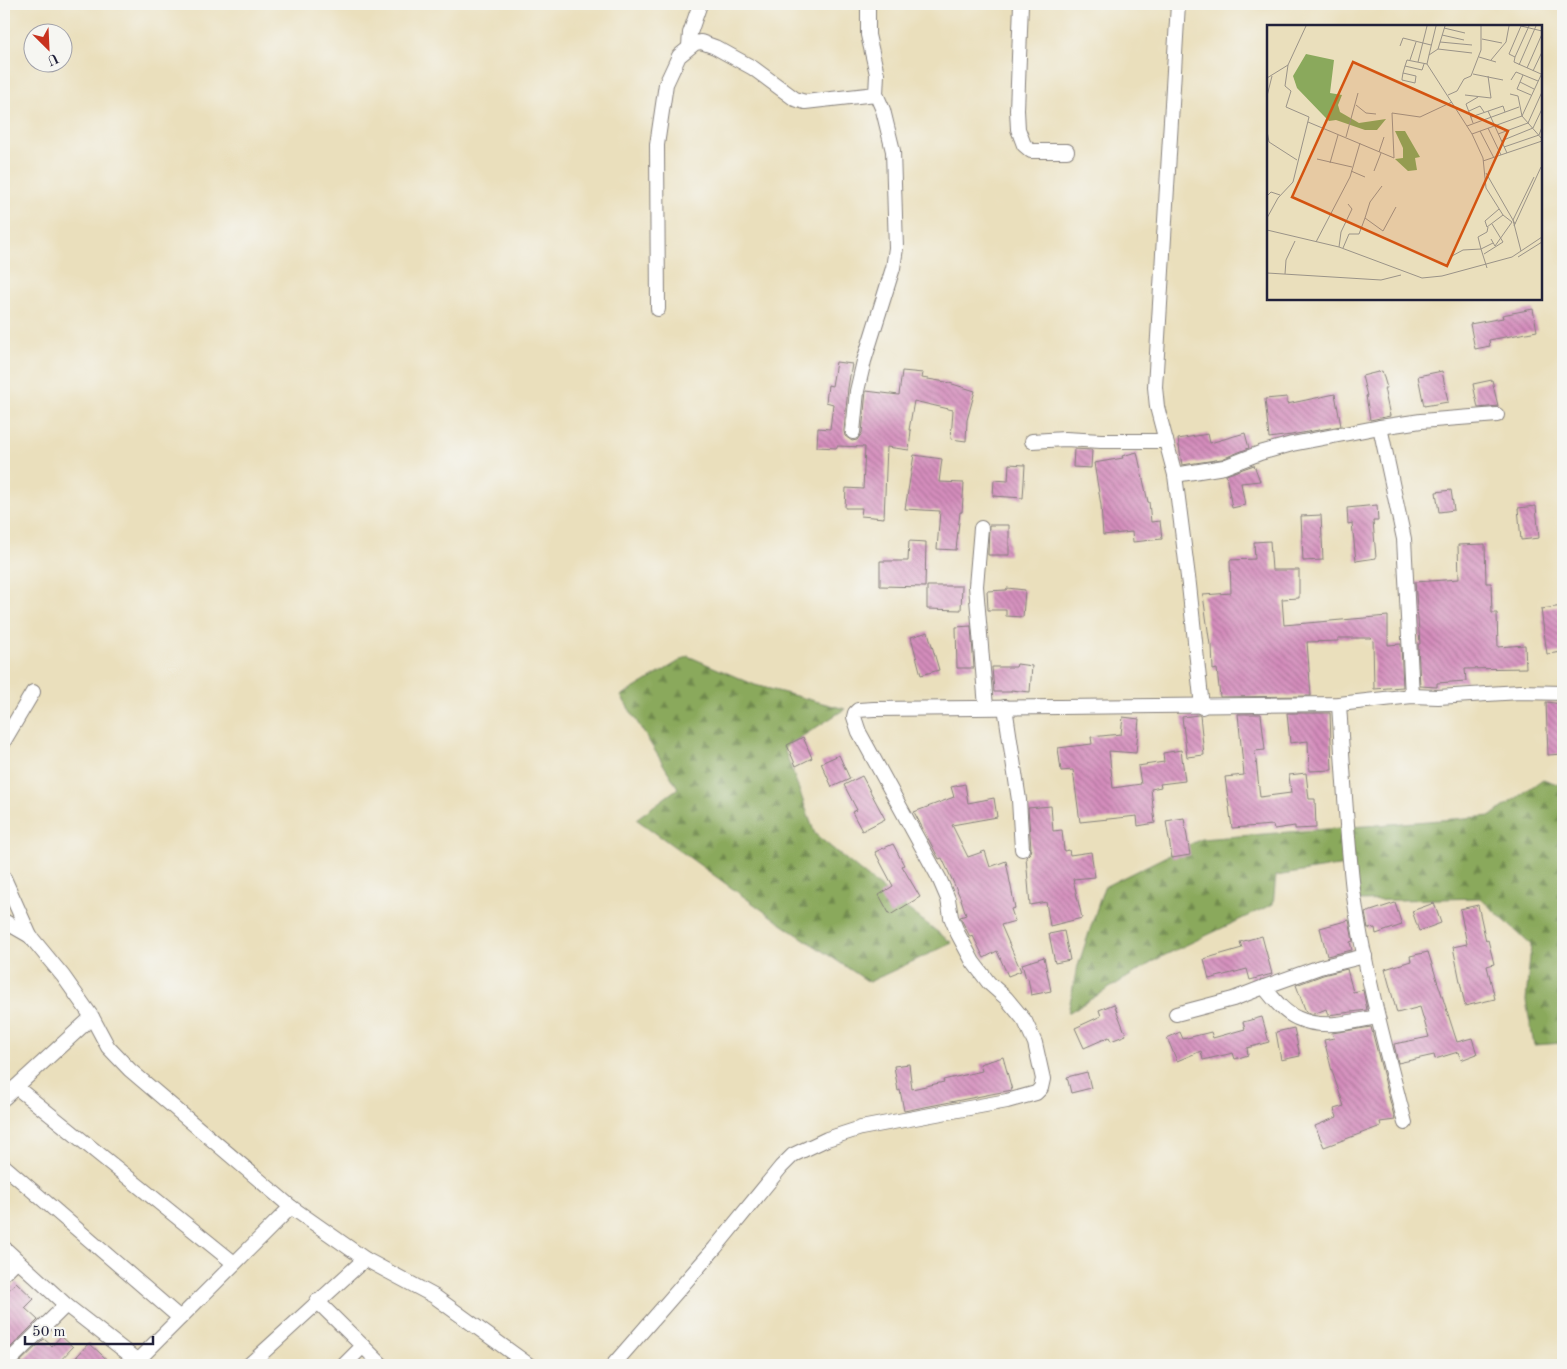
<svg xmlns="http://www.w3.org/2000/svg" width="1567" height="1369" viewBox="0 0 1567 1369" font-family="'Old Standard TT',serif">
	<defs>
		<pattern id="forest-firs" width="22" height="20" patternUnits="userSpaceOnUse" patternTransform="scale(1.25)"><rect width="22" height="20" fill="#8aa95c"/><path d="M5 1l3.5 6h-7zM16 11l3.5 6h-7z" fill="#70894d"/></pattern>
		<pattern id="building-back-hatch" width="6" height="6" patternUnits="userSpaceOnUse" patternTransform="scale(1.25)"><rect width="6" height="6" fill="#d48dbc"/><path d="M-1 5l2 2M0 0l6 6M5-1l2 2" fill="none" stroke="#ac739a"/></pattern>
	</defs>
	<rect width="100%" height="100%" fill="#f6f6f2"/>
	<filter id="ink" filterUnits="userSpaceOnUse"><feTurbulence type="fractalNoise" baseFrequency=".02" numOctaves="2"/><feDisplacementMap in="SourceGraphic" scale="10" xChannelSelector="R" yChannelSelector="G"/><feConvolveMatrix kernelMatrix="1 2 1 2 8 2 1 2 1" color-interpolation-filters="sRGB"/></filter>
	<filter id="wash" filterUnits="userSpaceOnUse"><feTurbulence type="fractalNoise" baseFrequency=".0096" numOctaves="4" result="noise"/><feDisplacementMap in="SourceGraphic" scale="20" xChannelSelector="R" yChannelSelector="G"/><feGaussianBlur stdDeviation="1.12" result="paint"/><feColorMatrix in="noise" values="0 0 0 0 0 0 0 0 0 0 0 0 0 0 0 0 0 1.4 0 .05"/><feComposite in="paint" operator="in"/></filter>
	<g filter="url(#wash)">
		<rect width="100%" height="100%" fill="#eadfbc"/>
		<g fill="url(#forest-firs)" stroke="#56664c">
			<polygon points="688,656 755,685 845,709 784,748 815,834 887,893 952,943 869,982 783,925 636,819 678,788 621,696"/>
			<polygon points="1543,779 1563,786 1563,1043 1534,1045 1526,1001 1531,945 1480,898 1359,901 1351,864 1276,876 1273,904 1161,957 1068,1013 1076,972 1104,887 1201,839 1491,816"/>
		</g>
		<g id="blocks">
			<g fill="url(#building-back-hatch)">
				<polygon points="1533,309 1537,331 1489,340 1490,346 1475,349 1470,324 1503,318 1502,315"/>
				<polygon points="836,362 852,364 848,388 844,431 845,436 852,441 857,440 862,433 866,391 899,395 902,371 923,373 922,378 946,382 975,391 967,420 966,441 951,439 953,410 914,401 909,430 911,430 909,450 887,447 884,518 861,516 862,508 845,508 846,488 863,489 865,447 837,446 837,448 817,447 818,428 830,429 833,404 826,402 828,385 832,386"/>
				<polygon points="1382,371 1387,388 1384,388 1390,416 1370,420 1366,396 1367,396 1362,376"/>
				<polygon points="1442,371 1448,402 1424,406 1418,376"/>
				<polygon points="1492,380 1498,406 1478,408 1473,384"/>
				<polygon points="1335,394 1341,426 1291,435 1269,438 1265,399 1287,397 1287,404"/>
				<polygon points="1245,433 1249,448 1222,459 1182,465 1178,439 1208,434 1210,443"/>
				<polygon points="1074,449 1092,450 1091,468 1073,467"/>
				<polygon points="1137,452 1148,502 1149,502 1151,522 1160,521 1162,539 1133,542 1132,532 1103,535 1101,505 1094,463 1123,458 1122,456"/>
				<polygon points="914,455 942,459 939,482 964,483 962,512 960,512 956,550 937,549 940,511 905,509"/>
				<polygon points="1009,464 1025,465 1023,498 993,496 994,480 1008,481"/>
				<polygon points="1254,465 1260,481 1241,483 1245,505 1232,508 1226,475"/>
				<polygon points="1451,490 1454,510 1439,512 1436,492"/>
				<polygon points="1377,505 1378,521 1373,521 1376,558 1356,561 1352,523 1348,524 1347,508"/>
				<polygon points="1536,506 1539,538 1521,540 1518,508"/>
				<polygon points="1321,515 1323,560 1303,561 1301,516"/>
				<polygon points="989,525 1009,525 1009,555 988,555"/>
				<polygon points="909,541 926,542 925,587 880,586 880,561 908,561"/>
				<polygon points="1270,541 1272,570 1299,570 1299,598 1282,599 1284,625 1388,616 1388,645 1401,644 1403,687 1374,689 1373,640 1371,638 1338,638 1338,641 1307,642 1311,696 1220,697 1217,669 1213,670 1212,644 1210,645 1203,595 1231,593 1230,560 1255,559 1254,542"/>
				<polygon points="1485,544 1486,583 1491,583 1492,613 1497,613 1498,647 1525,645 1526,668 1465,669 1466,681 1437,683 1437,687 1420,686 1418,644 1420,644 1415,582 1459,579 1458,545"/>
				<polygon points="927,586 962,586 961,610 927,609"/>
				<polygon points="1007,588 1025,590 1023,617 1006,616 1006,610 988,610 987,591 1006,590"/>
				<polygon points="1563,606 1563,652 1547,654 1541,609"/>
				<polygon points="971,626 974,668 957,668 956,627"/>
				<polygon points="928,632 939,670 921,675 911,637"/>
				<polygon points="1017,664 1032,666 1030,692 1011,690 1011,692 994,692 992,667 1016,667"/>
				<polygon points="1546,702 1563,704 1561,726 1563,726 1563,754 1548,755"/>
				<polygon points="1287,713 1330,713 1332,770 1309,771 1308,741 1290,743"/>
				<polygon points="1238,714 1261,714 1265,750 1255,751 1260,797 1291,793 1289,775 1306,773 1309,799 1315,799 1316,828 1295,829 1295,826 1274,829 1273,825 1232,828 1225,777 1244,775"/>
				<polygon points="1198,715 1200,715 1204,755 1187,757 1182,717"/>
				<polygon points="1123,717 1139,719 1136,753 1109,751 1113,788 1141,784 1138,766 1164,762 1163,753 1181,750 1185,781 1160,784 1161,787 1151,789 1155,823 1138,826 1137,816 1080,822 1073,770 1061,771 1058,748 1092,744 1091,737 1121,734"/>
				<polygon points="803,737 812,758 796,766 787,745"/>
				<polygon points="839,755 850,779 832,787 821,763"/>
				<polygon points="862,776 885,819 862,831 852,812 857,810 844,785"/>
				<polygon points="965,784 968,803 994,798 997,817 952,825 968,857 985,851 990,867 1006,861 1015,908 1011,909 1015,921 1001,925 1021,971 1008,976 997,951 984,958 973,936 970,937 960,917 966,915 961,899 942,858 939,859 914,812 954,797 951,787"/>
				<polygon points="1051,806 1053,831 1062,830 1064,851 1069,850 1070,855 1091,852 1095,877 1073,879 1082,918 1050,926 1046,902 1030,905 1026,857 1030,853 1031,848 1028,808"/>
				<polygon points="1184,818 1190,855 1172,858 1166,821"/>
				<polygon points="893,844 904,865 902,866 920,897 890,915 879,895 893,886 875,852"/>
				<polygon points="1395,903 1402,925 1376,934 1375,928 1368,929 1365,913"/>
				<polygon points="1434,903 1441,923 1419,931 1412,911"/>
				<polygon points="1478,905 1486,941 1488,940 1494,964 1487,966 1495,999 1465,1006 1453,947 1467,944 1460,909"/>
				<polygon points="1349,920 1353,941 1350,942 1352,950 1327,956 1320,928"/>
				<polygon points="1064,931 1070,960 1055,963 1049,934"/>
				<polygon points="1262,936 1272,974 1250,980 1247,969 1209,979 1204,959 1242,948 1240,942"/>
				<polygon points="1428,952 1457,1042 1472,1038 1477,1054 1461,1060 1458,1052 1435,1059 1434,1055 1398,1063 1394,1044 1429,1037 1420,1007 1397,1013 1385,969 1411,961 1410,956"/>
				<polygon points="1044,957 1051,991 1031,995 1028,978 1026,979 1022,964"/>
				<polygon points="1347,969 1353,992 1363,990 1367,1010 1328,1015 1326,1009 1314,1014 1306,1012 1296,985 1323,975"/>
				<polygon points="1114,1004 1126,1035 1111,1041 1109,1037 1084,1048 1075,1028 1101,1016 1099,1010"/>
				<polygon points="1262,1017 1269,1042 1247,1048 1248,1055 1235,1059 1233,1053 1203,1060 1201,1051 1177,1061 1167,1038 1180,1032 1183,1039 1211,1032 1213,1038 1245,1029 1243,1022"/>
				<polygon points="1371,1027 1395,1120 1380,1122 1381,1126 1324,1147 1315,1126 1337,1117 1334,1109 1344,1106 1332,1071 1324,1040 1334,1038 1332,1033"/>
				<polygon points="1294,1028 1300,1056 1281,1060 1276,1032"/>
				<polygon points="1003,1057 1012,1090 904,1111 900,1090 898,1091 894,1066 909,1064 912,1089 944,1082 943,1080 982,1071 980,1064"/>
				<polygon points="1087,1072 1091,1088 1071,1093 1067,1077"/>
				<polygon points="16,1282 34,1299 25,1308 38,1320 4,1354 4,1295"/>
				<polygon points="61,1336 73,1347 56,1365 17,1365 44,1339 52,1346"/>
				<polygon points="89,1343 113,1365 69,1365"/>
			</g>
		</g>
	</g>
	<g filter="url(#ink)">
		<use href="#blocks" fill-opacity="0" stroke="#86807c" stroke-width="1"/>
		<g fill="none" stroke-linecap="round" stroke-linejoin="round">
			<g stroke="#86807c" stroke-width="16">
				<g id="street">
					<polyline points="1021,4 1017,110 1018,129 1024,145 1031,151 1067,151"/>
					<polyline points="1178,4 1155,387 1157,407 1175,475 1189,585 1202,707"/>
					<polyline points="689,46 690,33 700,4"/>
					<polyline points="658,309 657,145 666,84 679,56 695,43 701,42 715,47 753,68 795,99 805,102 876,94 877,74 868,35 868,4"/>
					<polyline points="1380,427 1404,539 1412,696"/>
					<polyline points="853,432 857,391 864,361 893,268 896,248 893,151 883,110 876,94"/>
					<polyline points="1032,441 1065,439 1101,441 1166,441"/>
					<polyline points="1175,475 1224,467 1260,453 1292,444 1380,427 1421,421 1497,415"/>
					<polyline points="981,528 976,586 986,707"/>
					<path d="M1339 704C1343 766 1346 828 1353 890 1364 969 1385 1046 1405 1123"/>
					<polyline points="1005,707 1019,800 1022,849"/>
					<polyline points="4,741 33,692"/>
					<polyline points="4,878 30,936 63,976 92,1017 108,1047 130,1070 291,1207 365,1259 434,1296 529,1365"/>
					<polyline points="4,921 30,936"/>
					<polyline points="1264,987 1320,967 1365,956"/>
					<path d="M1176 1014 1233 999 1264 987C1273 998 1283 1012 1297 1018 1322 1030 1352 1022 1377 1017"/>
					<polyline points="16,1087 234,1263"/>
					<polyline points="4,1098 92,1017"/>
					<polyline points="4,1166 180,1318"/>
					<polyline points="4,1248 66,1305 143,1365"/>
					<polyline points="4,1273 17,1260"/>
					<polyline points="317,1301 382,1365"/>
					<polyline points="5,1365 66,1305"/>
					<polyline points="133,1365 291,1207"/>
					<polyline points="249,1365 365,1259"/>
					<polyline points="344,1365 363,1346"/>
					<polyline points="613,1365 715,1248 781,1167 793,1155 827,1139 861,1128 893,1122 1007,1101 1036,1093 1041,1088 1043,1079 1035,1043 1025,1021 1006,998 989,983 973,962 958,934 951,917 948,899 939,878 859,732 854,717 855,713 858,710 874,709 1339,704 1412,696 1438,697 1520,692 1563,693"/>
				</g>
			</g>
			<use href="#street" stroke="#fff" stroke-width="14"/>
		</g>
	</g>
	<g transform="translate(1267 25)">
		<rect width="275" height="275" fill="#eadfbc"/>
		<path d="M39 29 67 35 63 68 75 70 71 80 73 87 92 98 119 94 110 105H98L69 95 62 96 56 90 30 63 26 51ZM128 106H138L153 132 148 133 150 145 141 146 128 134 136 133V123Z" fill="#8aa95c"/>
		<path fill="none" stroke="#9a9388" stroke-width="1" d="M178 1 171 24 162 30 160 39 205 109 216 133 219 163 236 190 245 197M254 1 242 29 248 32 247 37 274 49M254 1 275 6M177 3 198 8M175 10 197 15M215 14 235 18M173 17 205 20M133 21 136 13 164 20M171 24 205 28M162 30 169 1M212 32 229 37M248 32 262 1M143 35 149 17M224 35 239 17 242 1M151 37 160 1M252 40 269 1M138 41 155 45 157 39M260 43 275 9M266 46 275 27M136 48 149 51 148 58 135 55V54L136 48 138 41 140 35 160 39M206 49 236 55M256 50 250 64 264 70M0 53 21 40 39 1M244 55 249 47 271 56M253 57 267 64M243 69 251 71 255 91 275 114M181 70 190 66 197 54 204 51 214 25V1M198 70 224 73 221 51M0 71 5 51M89 80 99 88 109 89M202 86 213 81 217 87M221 86 240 128M204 92 236 81 238 87M41 97 127 133 125 88 153 92 185 77M206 98 199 79 211 72M200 101 252 82M221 103 234 130M0 106 2 117 30 135M213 106 227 133M205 109 255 91 275 48M231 109 261 98 275 67M79 112 91 68M234 116 266 103 275 84M237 122 272 110 275 102M112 127 117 112M50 134 85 142M216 136 275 116M63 138 71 110M84 146 98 152M107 146 114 128M219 148 246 195 254 226M0 171 4 167 13 170M232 184 218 196 220 202 236 190M0 193 11 173 26 157 42 92 19 82 24 66 18 61 21 40M98 193 103 177 115 161M248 199 246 195 267 152M247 201 274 142M221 202 220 207 211 212 214 224 226 218M0 205 72 222 155 253 175 251 245 232 275 212M224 214 228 221 245 197M49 217 83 152 93 118M72 222 74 207 85 184 81 179M76 223 82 209H92L98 193 116 206 129 182M217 229 236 217 225 199M185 231 196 225 214 224 220 243M251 232 275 217M0 248 114 255 134 250M18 249 19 235 28 216"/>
		<path fill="#d45411" fill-opacity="0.15" stroke="#d45411" stroke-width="2.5" d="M86 37 241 106 180 241 25 172Z"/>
		<rect width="275" height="275" fill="none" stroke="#22223b" stroke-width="2.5"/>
	</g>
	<rect width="1567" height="1369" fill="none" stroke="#f6f6f2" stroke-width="20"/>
	<g transform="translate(48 48) rotate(156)"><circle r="24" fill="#f6f6f2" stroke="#a1a1a9"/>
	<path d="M0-4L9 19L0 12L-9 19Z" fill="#c8321e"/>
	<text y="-8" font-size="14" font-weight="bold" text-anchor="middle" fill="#22223b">U</text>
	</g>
	<path d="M25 1336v8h128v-8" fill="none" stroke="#22223b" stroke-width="2.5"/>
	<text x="32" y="1336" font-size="15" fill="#22223b" stroke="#f6f6f2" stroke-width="4" paint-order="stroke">50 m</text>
</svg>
